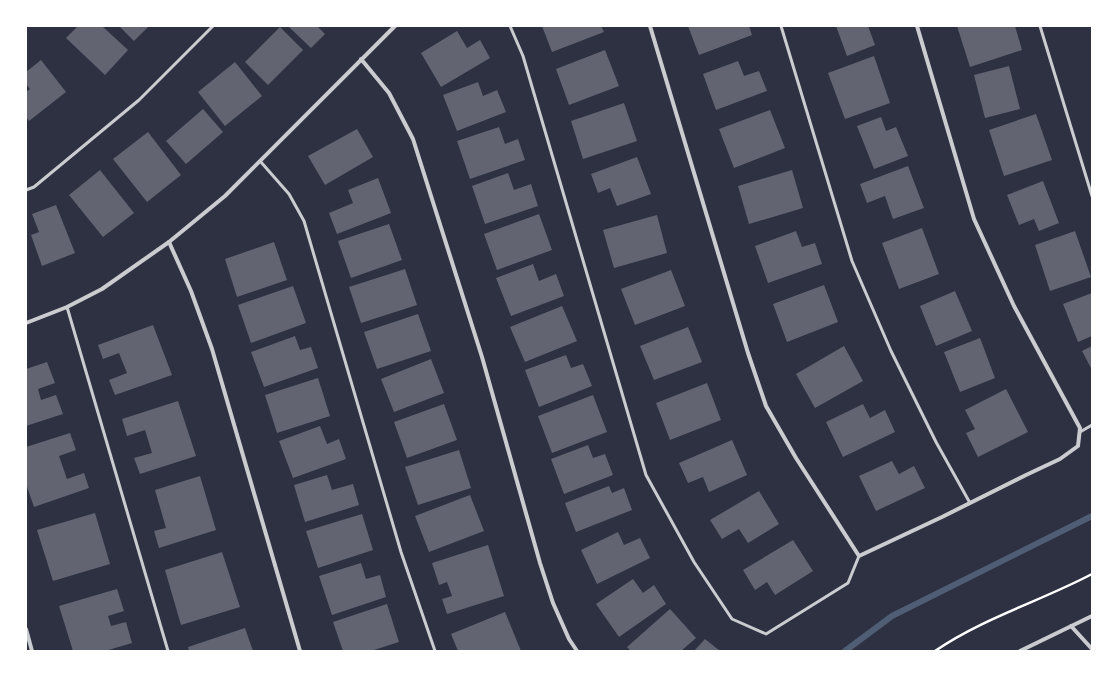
<svg xmlns="http://www.w3.org/2000/svg" width="1118" height="677" viewBox="0 0 1118 677" font-family="'Alegreya Sans',sans-serif">
	<rect width="100%" height="100%" fill="#2d3142"/>
	<g fill="none" stroke-linecap="round" stroke-linejoin="round">
		<polyline stroke="#4f5d75" stroke-width="6" points="845,651 892,616 1092,516"/>
	</g>
	<g fill="#626471">
		<polygon points="78,26 102,26 128,50 105,75 66,38"/>
		<polygon points="119,26 149,26 134,41"/>
		<polygon points="288,26 319,26 318,27 325,34 311,48"/>
		<polygon points="542,26 601,26 604,32 552,52"/>
		<polygon points="688,26 749,26 752,35 699,55"/>
		<polygon points="836,26 868,26 875,45 847,56"/>
		<polygon points="957,26 1015,26 1022,50 970,67"/>
		<polygon points="280,27 303,50 268,85 245,62"/>
		<polygon points="457,31 467,48 480,40 490,58 441,87 421,53"/>
		<polygon points="605,50 619,86 569,105 556,69"/>
		<polygon points="874,56 890,103 845,119 828,73"/>
		<polygon points="41,60 66,92 29,121 26,117 26,92 30,89 26,84 26,72"/>
		<polygon points="738,61 744,76 759,71 767,91 716,110 703,74"/>
		<polygon points="235,62 262,96 225,126 198,92"/>
		<polygon points="1009,66 1020,109 985,118 974,75"/>
		<polygon points="478,82 483,96 497,90 506,112 457,131 443,95"/>
		<polygon points="624,103 637,141 583,159 571,121"/>
		<polygon points="203,109 223,132 186,164 166,141"/>
		<polygon points="770,110 785,148 734,168 719,129"/>
		<polygon points="1036,114 1052,160 1004,176 989,130"/>
		<polygon points="881,117 886,131 896,127 908,156 874,169 857,126"/>
		<polygon points="499,127 505,144 518,139 525,160 470,179 457,141"/>
		<polygon points="357,129 373,157 325,185 308,156"/>
		<polygon points="148,132 181,175 147,202 113,159"/>
		<polygon points="637,157 651,194 617,206 610,188 598,193 591,174"/>
		<polygon points="908,166 924,208 893,219 885,196 867,203 860,184"/>
		<polygon points="100,170 134,213 103,237 69,195"/>
		<polygon points="792,170 803,208 749,224 738,186"/>
		<polygon points="508,173 514,190 531,184 538,206 485,224 472,186"/>
		<polygon points="378,178 391,213 337,234 329,213 353,203 348,190"/>
		<polygon points="1043,181 1059,223 1039,231 1034,219 1019,225 1007,195"/>
		<polygon points="56,205 75,253 42,266 31,235 39,232 32,214"/>
		<polygon points="539,214 552,250 497,270 484,234"/>
		<polygon points="657,215 667,253 614,268 603,230"/>
		<polygon points="389,224 402,260 351,278 338,241"/>
		<polygon points="922,228 939,274 899,289 882,243"/>
		<polygon points="796,231 802,247 815,243 822,264 768,283 755,246"/>
		<polygon points="1075,231 1091,277 1050,291 1035,245"/>
		<polygon points="274,242 287,280 237,297 225,259"/>
		<polygon points="533,264 539,281 556,274 564,296 511,316 496,278"/>
		<polygon points="405,269 417,305 361,323 349,287"/>
		<polygon points="671,270 685,306 635,325 621,289"/>
		<polygon points="824,285 838,322 787,342 773,304"/>
		<polygon points="293,286 306,323 251,343 238,305"/>
		<polygon points="955,291 972,331 936,346 920,306"/>
		<polygon points="1092,293 1092,336 1078,342 1063,304"/>
		<polygon points="562,306 577,341 525,362 510,327"/>
		<polygon points="418,314 431,351 377,369 364,332"/>
		<polygon points="153,325 172,375 115,395 109,380 127,373 119,353 103,359 98,345"/>
		<polygon points="688,327 702,362 654,380 640,346"/>
		<polygon points="295,336 300,350 311,347 318,368 264,387 251,352"/>
		<polygon points="980,338 995,378 960,392 944,352"/>
		<polygon points="844,346 863,381 815,408 796,374"/>
		<polygon points="1092,346 1092,370 1082,351"/>
		<polygon points="566,355 571,368 583,364 592,386 539,407 525,370"/>
		<polygon points="431,359 444,393 394,412 381,379"/>
		<polygon points="47,362 55,383 38,389 41,400 56,395 63,414 26,426 26,369"/>
		<polygon points="318,378 330,416 277,433 265,395"/>
		<polygon points="707,383 721,420 670,440 656,403"/>
		<polygon points="1006,389 1028,432 978,457 966,433 975,429 965,410"/>
		<polygon points="593,395 607,432 552,453 538,416"/>
		<polygon points="178,401 196,456 140,474 134,458 152,453 145,430 127,436 122,419"/>
		<polygon points="444,404 457,440 407,458 394,422"/>
		<polygon points="863,404 870,418 885,410 895,432 843,457 826,422"/>
		<polygon points="320,426 327,444 339,439 346,459 293,478 279,441"/>
		<polygon points="70,433 76,450 59,456 67,479 84,473 89,488 34,507 26,484 26,447"/>
		<polygon points="732,440 747,475 709,492 703,477 688,483 679,463"/>
		<polygon points="588,445 593,458 605,454 613,475 564,494 551,459"/>
		<polygon points="459,450 471,488 418,505 405,467"/>
		<polygon points="892,461 899,474 914,466 925,488 876,511 859,476"/>
		<polygon points="327,475 332,490 353,484 359,505 305,522 294,485"/>
		<polygon points="200,476 216,530 159,548 154,531 166,528 155,490"/>
		<polygon points="609,486 612,493 624,488 632,510 576,532 565,503"/>
		<polygon points="759,491 779,524 748,543 739,529 722,539 710,520"/>
		<polygon points="470,495 484,531 429,552 415,516"/>
		<polygon points="95,513 110,564 53,581 37,530"/>
		<polygon points="362,514 373,550 318,568 306,531"/>
		<polygon points="618,532 624,545 640,538 650,558 597,584 581,550"/>
		<polygon points="793,540 813,571 775,595 767,582 755,590 743,570"/>
		<polygon points="488,545 504,596 447,614 442,599 452,596 447,582 439,585 432,563"/>
		<polygon points="222,552 240,607 181,625 165,570"/>
		<polygon points="361,563 366,579 380,575 386,597 332,615 319,576"/>
		<polygon points="633,579 643,593 654,585 666,604 619,637 596,604"/>
		<polygon points="117,589 124,611 108,616 111,626 126,622 132,643 105,651 73,651 59,606"/>
		<polygon points="387,604 399,642 371,651 343,651 333,622"/>
		<polygon points="670,609 696,638 681,651 631,651 627,647"/>
		<polygon points="505,612 521,651 458,651 451,634"/>
		<polygon points="245,628 253,651 189,651 188,647"/>
		<polygon points="705,639 720,651 694,651"/>
	</g>
	<g fill="none" stroke-linecap="round" stroke-linejoin="round">
		<path stroke="#fff" stroke-width="2.5" d="M935 651C983 618 1041 601 1092 574"/>
		<g stroke="#caccd0" stroke-width="3">
			<polyline points="510,26 523,56 646,475 694,562 732,619 766,634 848,583 859,556"/>
			<polyline points="781,26 852,261 891,351 936,442 970,503"/>
			<polyline points="1040,26 1092,196"/>
			<polyline points="260,161 289,194 304,221 401,552 435,651"/>
			<polyline points="26,190 34,187 139,100 213,26"/>
			<polyline points="67,307 168,651"/>
			<polyline points="1080,432 1092,425"/>
		</g>
		<g stroke="#caccd0" stroke-width="4">
			<polyline points="650,26 748,353 766,406 796,458 859,556 942,517 1026,475 1060,459 1078,446 1080,428 1014,306 974,219 917,26"/>
			<polyline points="361,59 389,93 413,139 482,357 540,563 553,603 569,639 577,651"/>
			<polyline points="169,242 191,291 212,349 300,651"/>
			<polyline points="26,323 67,307 102,289 169,242 225,196 395,26"/>
			<polyline points="1071,626 1092,649"/>
			<polyline points="26,629 32,651"/>
			<polyline points="1020,651 1092,616"/>
		</g>
	</g>
	<rect width="1118" height="677" fill="none" stroke="#ffffff" stroke-width="54"/>
</svg>
